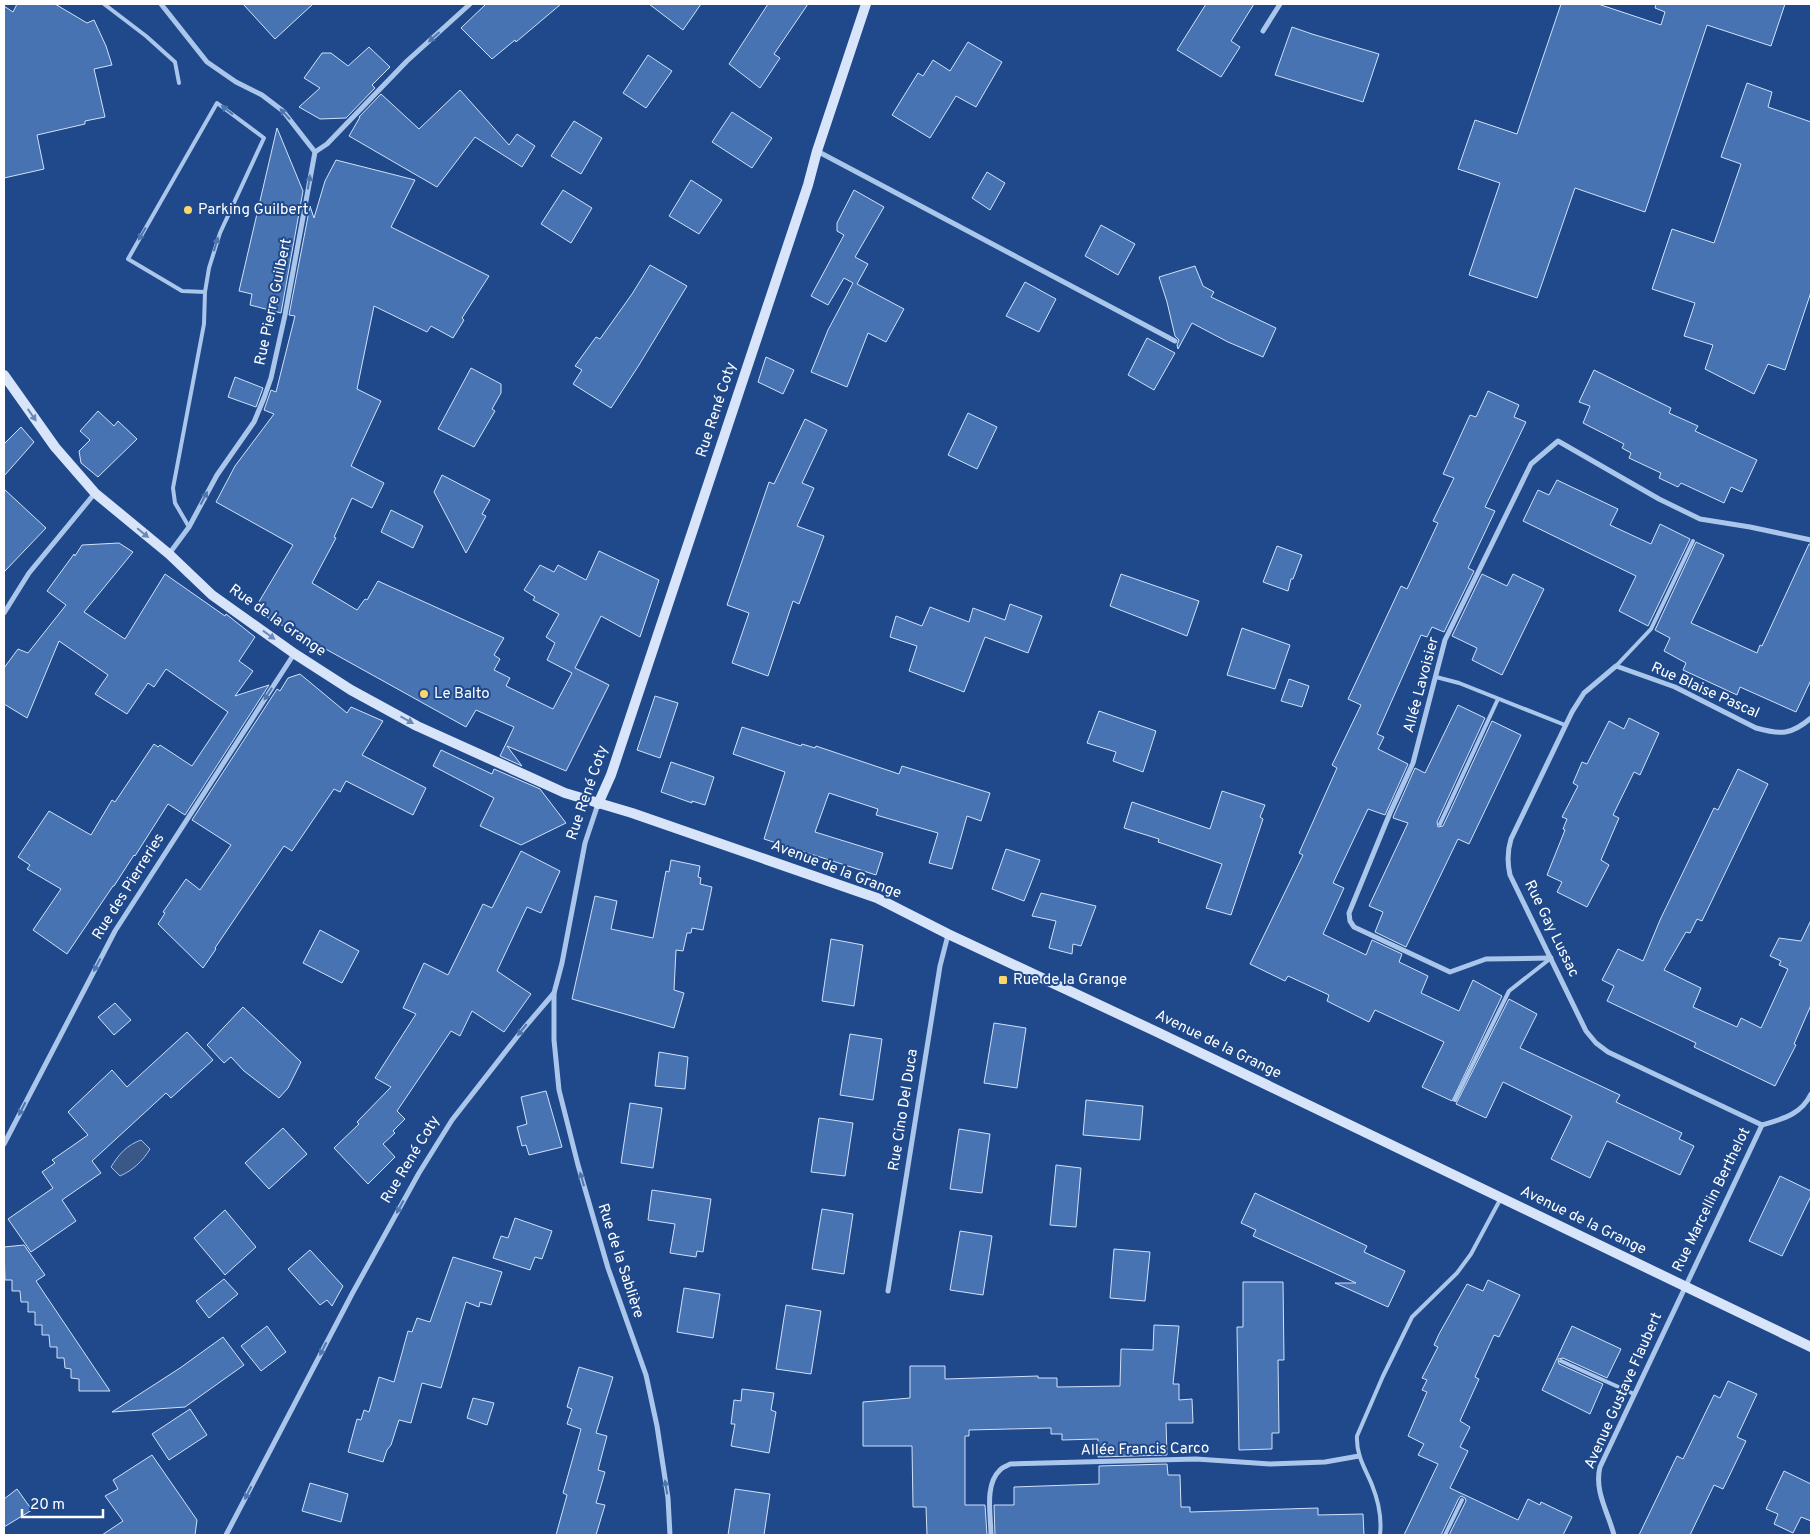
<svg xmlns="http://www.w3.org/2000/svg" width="1815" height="1539" viewBox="0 0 1815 1539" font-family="Overpass,sans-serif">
	<rect width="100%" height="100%" fill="#1f498b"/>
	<path fill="#395887" stroke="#9fc0ed" d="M141 1140 150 1149C142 1162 133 1170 120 1176L111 1167C119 1154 127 1145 141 1140Z"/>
	<g fill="#4873b2" stroke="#d0e1f8">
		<polygon points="17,4 55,4 87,23 94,20 106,46 112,65 94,69 105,117 85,121 85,124 37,135 44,169 4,178 4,6 13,12"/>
		<polygon points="243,4 313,4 275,39"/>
		<polygon points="486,4 561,4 516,42 515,40 492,59 461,28"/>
		<polygon points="649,4 701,4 683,30"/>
		<polygon points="768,4 808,4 774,54 780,58 760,88 729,64"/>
		<polygon points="1206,4 1254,4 1231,41 1240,47 1221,77 1177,50"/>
		<polygon points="1561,4 1598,4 1661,25 1665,12 1655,8 1656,4 1785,4 1771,46 1707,25 1645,212 1575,188 1537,298 1469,275 1500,183 1458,169 1475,120 1517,134"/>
		<polygon points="1292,27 1312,34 1379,54 1363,102 1275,75"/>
		<polygon points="968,42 1002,62 976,107 956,96 930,138 892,115 918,73 923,76 933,60 950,71"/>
		<polygon points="369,47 390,67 372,85 375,88 346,118 320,119 299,107 320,88 304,78 322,53 331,53 348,66"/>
		<polygon points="648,55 672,71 646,108 623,93"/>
		<polygon points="1747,83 1772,92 1768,107 1811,122 1811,292 1785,370 1768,364 1754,394 1705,369 1713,345 1684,336 1695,303 1652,289 1672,229 1714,243 1741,164 1721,157"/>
		<polygon points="460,90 509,145 517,134 535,146 522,167 475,137 437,187 349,136 360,117 359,117 381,94 419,129"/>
		<polygon points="732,112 772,138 752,168 712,142"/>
		<polygon points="574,121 602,138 581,174 551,156"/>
		<polygon points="277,128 303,191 281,313 250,305 252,294 239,291"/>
		<polygon points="336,160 415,180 391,227 489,276 462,318 464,320 453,338 431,326 427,332 374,306 357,389 381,401 351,466 384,483 372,508 352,498 334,537 336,538 312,583 357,610 365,599 367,600 378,581 504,638 494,655 500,659 494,670 510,678 506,686 553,709 572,673 547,660 555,643 546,637 559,614 533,600 535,597 524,590 540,565 554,572 558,565 586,580 599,551 659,580 640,637 601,616 575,668 609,685 566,771 507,746 522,766 500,756 514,727 476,710 466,727 322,647 287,625 285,627 254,610 293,545 216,502 235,466 274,414 264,410 271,390 276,392 295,316 289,315 310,206 314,218 325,181"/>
		<polygon points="987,172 1005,183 990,210 972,198"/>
		<polygon points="691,180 722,200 699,234 669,216"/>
		<polygon points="563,190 592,208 571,243 541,224"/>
		<polygon points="854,190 884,207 855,257 868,264 857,284 904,309 886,342 868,333 847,387 811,372 828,330 853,283 844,278 828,305 811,296 844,235 837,231 837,223"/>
		<polygon points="1101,225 1135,244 1118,275 1085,256"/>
		<polygon points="650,265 687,286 639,365 611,408 573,384 582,370 575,366 596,337 600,339 632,294"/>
		<polygon points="1195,266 1203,286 1214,292 1211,297 1276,328 1263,357 1228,342 1192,323 1178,349 1177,345 1179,340 1175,336 1167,302 1159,277"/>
		<polygon points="1025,282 1056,299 1039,332 1006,316"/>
		<polygon points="1147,338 1175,353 1154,390 1128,375"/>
		<polygon points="766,357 794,370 783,394 758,382"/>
		<polygon points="471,368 501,384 501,393 492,409 495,411 474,447 438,429"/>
		<polygon points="1594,370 1671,408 1669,413 1698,426 1695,431 1757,460 1742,492 1731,487 1724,503 1681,483 1678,487 1659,478 1661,473 1629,458 1631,453 1622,448 1624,444 1583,423 1590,406 1579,402"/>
		<polygon points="235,377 263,388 256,407 228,397"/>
		<polygon points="1488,391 1519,405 1514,417 1526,422 1485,507 1495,511 1468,568 1474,571 1444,632 1432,627 1427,637 1421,635 1377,734 1384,737 1378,749 1408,764 1385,815 1368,809 1333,883 1344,888 1323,934 1366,955 1372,940 1402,954 1399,962 1428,976 1421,993 1459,1011 1473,980 1502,996 1452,1101 1422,1087 1444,1042 1375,1010 1369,1022 1327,1001 1329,995 1288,976 1285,981 1250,964 1303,855 1299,853 1337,768 1332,765 1361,705 1348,699 1401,586 1407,589 1438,523 1433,521 1454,478 1443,474 1470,415 1476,417"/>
		<polygon points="98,411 114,426 118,421 137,439 98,477 81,463 79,451 90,440 80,431"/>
		<polygon points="968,413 997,427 977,469 948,455"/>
		<polygon points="805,419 827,430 802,483 814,488 797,526 824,536 799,604 793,601 768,676 732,663 749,613 727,605 769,482 774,484"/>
		<polygon points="21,427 34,442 4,476 4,444"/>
		<polygon points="442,475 490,500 482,514 486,516 466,553 434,492"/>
		<polygon points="1557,480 1618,509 1610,525 1651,544 1660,524 1690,539 1648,626 1619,611 1636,576 1523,521 1538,490 1549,495"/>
		<polygon points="4,489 46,528 4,572"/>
		<polygon points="391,510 423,526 413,548 381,532"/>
		<polygon points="1696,542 1724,555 1691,623 1757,653 1760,645 1762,646 1809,544 1811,544 1811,680 1796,712 1740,687 1737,695 1683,670 1686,663 1664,651 1670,638 1655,630"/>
		<polygon points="119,543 133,552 84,612 125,639 165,574 225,616 226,614 255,637 239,661 253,671 235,696 269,685 185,815 168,804 135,856 134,855 114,886 113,886 67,954 33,930 61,889 27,869 30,865 18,857 49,811 91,835 112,800 115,802 154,744 158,747 160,745 192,766 228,712 166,669 154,687 148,683 127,714 95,694 108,675 59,641 27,718 4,704 4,668 18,649 28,653 66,605 47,591 74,554 75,556 82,545"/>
		<polygon points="1277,546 1302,555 1293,579 1291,579 1288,591 1263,582"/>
		<polygon points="1121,574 1199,601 1187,636 1110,606"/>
		<polygon points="1482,574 1507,586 1513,574 1544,589 1502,675 1472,660 1477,648 1452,636"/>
		<polygon points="1010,604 1042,616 1028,653 985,637 964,692 909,671 917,646 890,637 896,616 922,626 930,607 969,622 973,608 1005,620"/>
		<polygon points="1242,628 1290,645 1275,689 1227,675"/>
		<polygon points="300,674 347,713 351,707 383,721 362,755 426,788 413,815 346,781 340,792 334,789 292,851 284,846 215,948 216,949 203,968 158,924 165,913 163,912 186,879 200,890 231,845 192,820 277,689 280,691 288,678"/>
		<polygon points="1289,679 1309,686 1302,707 1281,701"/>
		<polygon points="655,696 678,703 660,758 637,750"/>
		<polygon points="1458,705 1485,718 1437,822 1438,827 1443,826 1492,721 1521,735 1469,844 1458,839 1406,947 1375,932 1383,912 1369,906 1408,823 1393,818 1394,815 1415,768 1425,773"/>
		<polygon points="1099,711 1156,731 1143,772 1113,761 1116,752 1087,743"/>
		<polygon points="1629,718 1659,733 1640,775 1634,772 1613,815 1619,818 1601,860 1609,865 1587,907 1557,892 1562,882 1547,875 1565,830 1563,829 1567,819 1562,817 1578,786 1573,783 1582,762 1587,764 1609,721 1624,729"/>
		<polygon points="742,727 801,746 802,744 815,748 816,746 899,774 902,766 990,793 981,821 967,816 952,869 929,863 938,833 876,815 878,809 829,793 815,832 883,853 876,875 764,839 785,772 733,754"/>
		<polygon points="441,750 492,774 494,769 540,789 566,823 521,845 480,826 494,798 433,766"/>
		<polygon points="671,762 714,777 705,805 692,801 692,803 661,792"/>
		<polygon points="1738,769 1768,784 1702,921 1697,919 1690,933 1686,932 1664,970 1701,988 1693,1007 1737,1027 1741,1018 1761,1028 1788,969 1779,965 1781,961 1770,956 1779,938 1801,941 1811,920 1811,1005 1794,1044 1796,1045 1775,1086 1694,1047 1696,1043 1607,1001 1614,986 1602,980 1618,949 1643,961 1660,920 1714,808 1718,810"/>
		<polygon points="1222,791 1265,805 1260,817 1263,819 1231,915 1206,908 1222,864 1158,842 1159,839 1124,828 1132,802 1210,829"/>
		<polygon points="1006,849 1040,860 1024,901 992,889"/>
		<polygon points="521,851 560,871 541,913 527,907 497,971 531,994 504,1032 472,1011 460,1036 451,1031 397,1111 405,1119 393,1131 395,1133 383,1144 395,1157 368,1184 334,1148 359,1124 357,1122 391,1087 375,1078 416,1014 403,1008 424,963 448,975 483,904 492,908"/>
		<polygon points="671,860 700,866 698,877 701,878 700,884 712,887 703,930 692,928 691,933 687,933 683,951 676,950 674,990 684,993 674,1028 572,999 595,896 617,901 611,929 653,938 666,871 669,872"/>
		<polygon points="1041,893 1096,906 1081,946 1073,944 1072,954 1049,948 1056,921 1032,916"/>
		<polygon points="320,930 359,951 342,983 303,963"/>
		<polygon points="831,939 863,945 854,1006 822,1001"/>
		<polygon points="1509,999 1537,1014 1520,1048 1620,1095 1616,1102 1682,1133 1679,1139 1694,1146 1680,1175 1607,1141 1590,1178 1551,1159 1572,1116 1503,1082 1486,1118 1456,1104"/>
		<polygon points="115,1003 131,1020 114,1035 98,1017"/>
		<polygon points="243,1007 301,1062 288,1088 279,1098 244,1071 231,1057 224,1063 207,1045"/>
		<polygon points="994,1023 1026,1028 1017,1088 984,1083"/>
		<polygon points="187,1032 213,1060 171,1098 166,1093 92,1161 101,1173 62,1200 76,1221 31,1252 8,1219 53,1188 42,1172 55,1163 52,1160 88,1135 68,1112 112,1070 127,1087"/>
		<polygon points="850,1034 882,1039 873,1100 840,1095"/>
		<polygon points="659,1052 688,1057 685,1089 655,1086"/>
		<polygon points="546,1091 562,1147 529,1155 526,1145 522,1146 517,1127 527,1124 521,1097"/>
		<polygon points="1086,1100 1143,1106 1140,1140 1083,1135"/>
		<polygon points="630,1103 662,1108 653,1168 621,1163"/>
		<polygon points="819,1118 853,1123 845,1176 811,1172"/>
		<polygon points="283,1128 307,1154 269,1189 245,1163"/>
		<polygon points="959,1129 990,1134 982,1193 950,1189"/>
		<polygon points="1056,1165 1081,1168 1076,1227 1050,1225"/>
		<polygon points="1780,1176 1811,1191 1811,1196 1782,1256 1749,1241"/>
		<polygon points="652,1190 711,1199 703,1252 697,1251 696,1257 670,1253 675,1224 648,1220"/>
		<polygon points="1255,1193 1367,1246 1364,1252 1405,1271 1388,1307 1335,1283 1356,1283 1253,1236 1256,1230 1241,1223"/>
		<polygon points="822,1209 853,1214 844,1274 812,1269"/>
		<polygon points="225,1210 256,1247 225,1275 194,1238"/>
		<polygon points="515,1218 552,1231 542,1259 535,1257 530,1270 493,1258 501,1236 508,1238"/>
		<polygon points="960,1231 992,1236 983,1295 950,1290"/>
		<polygon points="24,1245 45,1275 36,1281 110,1391 79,1391 79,1379 71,1378 71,1369 65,1368 64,1358 57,1358 57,1347 50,1347 49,1335 42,1335 42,1325 35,1325 35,1312 28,1312 28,1302 21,1302 20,1291 12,1291 12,1280 5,1280 4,1247"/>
		<polygon points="1114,1249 1150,1252 1145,1301 1110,1298"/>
		<polygon points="310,1250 343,1286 332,1306 327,1300 320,1305 288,1269"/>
		<polygon points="453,1257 502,1272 491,1305 480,1302 479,1307 466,1302 441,1388 422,1383 411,1423 399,1420 391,1445 387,1450 383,1462 348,1452 357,1419 361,1420 364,1410 369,1412 379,1377 394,1382 408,1331 412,1332 417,1318 430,1322"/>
		<polygon points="224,1279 238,1294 209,1318 196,1301"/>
		<polygon points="1488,1280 1520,1295 1499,1337 1494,1335 1475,1377 1479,1379 1460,1421 1470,1427 1460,1447 1468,1451 1450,1488 1518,1520 1528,1499 1540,1505 1541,1502 1572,1517 1563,1535 1449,1535 1466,1501 1465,1498 1461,1496 1459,1498 1441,1535 1404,1535 1438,1464 1418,1455 1424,1444 1408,1436 1427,1392 1422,1390 1427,1380 1422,1378 1438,1347 1434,1345 1439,1334 1467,1284 1483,1291"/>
		<polygon points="1243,1282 1283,1282 1284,1360 1278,1360 1279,1433 1272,1433 1272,1449 1239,1450 1237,1327 1243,1327"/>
		<polygon points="684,1288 720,1294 713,1338 677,1332"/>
		<polygon points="786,1305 821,1311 811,1374 776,1369"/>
		<polygon points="1154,1325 1179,1326 1173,1384 1179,1384 1179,1400 1192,1399 1193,1423 1166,1423 1167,1455 1098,1457 1098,1439 1062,1440 1062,1434 1051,1434 1051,1428 969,1430 969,1436 965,1436 965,1505 985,1505 987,1535 927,1535 926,1507 913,1507 912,1446 863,1446 863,1402 910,1398 910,1366 945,1366 945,1379 1038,1376 1038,1378 1057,1378 1057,1387 1120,1386 1121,1349 1153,1350"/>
		<polygon points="267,1326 286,1352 261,1371 241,1346"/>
		<polygon points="1572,1326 1621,1349 1607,1378 1563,1358 1558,1359 1559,1364 1603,1384 1590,1414 1542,1390"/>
		<polygon points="223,1337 244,1365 185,1407 112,1412 180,1368"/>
		<polygon points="579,1367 613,1377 596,1433 607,1436 598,1470 605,1472 596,1503 605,1505 596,1535 556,1535 567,1495 563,1493 581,1429 567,1424 572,1409 567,1407"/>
		<polygon points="1728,1381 1757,1394 1737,1437 1746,1441 1723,1489 1714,1485 1690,1535 1639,1535 1677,1456 1683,1459 1714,1395 1720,1398"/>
		<polygon points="742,1389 774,1393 771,1410 776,1412 769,1453 731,1446 735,1424 731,1424 734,1400 741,1401"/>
		<polygon points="473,1398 494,1403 487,1425 467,1418"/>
		<polygon points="190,1409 207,1435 169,1460 152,1434"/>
		<polygon points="152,1455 197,1520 195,1535 102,1535 123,1521 105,1496 118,1489 113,1480"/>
		<polygon points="1167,1464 1168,1475 1180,1475 1181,1507 1190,1507 1190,1512 1318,1508 1318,1515 1363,1514 1364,1535 995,1535 994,1505 1014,1505 1014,1487 1099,1484 1099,1466"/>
		<polygon points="1784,1471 1811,1484 1811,1521 1801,1517 1793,1533 1774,1524 1778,1514 1766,1509"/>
		<polygon points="310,1483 348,1494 341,1522 302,1511"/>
		<polygon points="17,1489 32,1510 4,1527 4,1499"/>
		<polygon points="735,1489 770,1494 764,1535 728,1535"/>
	</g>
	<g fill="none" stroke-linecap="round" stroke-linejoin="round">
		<g stroke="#abc6eb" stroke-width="4">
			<polyline points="104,4 146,36 175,62 179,83"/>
			<polyline points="189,527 175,503 173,488 204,324 205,292 209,268 220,233 264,138 217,103 128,259 182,291 205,292"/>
			<polyline points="1616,666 1651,629 1693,541"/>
			<polyline points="1436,677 1459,683 1565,725"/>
			<polyline points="1440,824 1498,699"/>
			<polyline points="1455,1100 1509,991 1551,958"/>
			<polyline points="1561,1361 1634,1394"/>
			<path d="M1380 1535C1382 1518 1378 1500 1372 1485 1365 1468 1356 1455 1357 1436L1383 1376 1412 1317 1457 1273 1471 1254 1501 1198"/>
			<polyline points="1445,1535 1462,1500"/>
		</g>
		<g stroke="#abc6eb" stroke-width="5">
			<polyline points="161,4 207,62 236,82 262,95 283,111 315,152"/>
			<polyline points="1263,31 1280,4"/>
			<polyline points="817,151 1175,341"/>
			<polyline points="169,554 189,527 217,475 254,422 264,398 271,378 285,315 315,152 327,144 407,61 470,4"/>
			<polyline points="4,613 29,573 95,493"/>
			<polyline points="1551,958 1486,959 1450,972 1354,927 1350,921 1349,913 1390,813 1413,763 1445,640 1531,464 1558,441 1659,499 1700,519 1750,527 1811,540"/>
			<polyline points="554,993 554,1040 559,1090 578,1165 608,1268 646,1375 657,1426 668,1498 670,1535"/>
			<path d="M1762 1125 1608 1052 1596 1043 1586 1031 1510 875C1507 862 1507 852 1511 839L1572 712 1584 693 1616 666 1675 687 1756 728C1781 735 1791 735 1811 718"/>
			<polyline points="4,1144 115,931 294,654"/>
			<polyline points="888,1291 940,966 948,935"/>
			<polyline points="226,1535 352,1294 419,1173 452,1120 524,1028 554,993 562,963 585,843 598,804"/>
			<path d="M991 1535C991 1516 984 1485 1000 1470 1002 1467 1007 1466 1010 1464L1196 1459 1270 1464 1325 1462 1359 1456"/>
			<path d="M1614 1535C1608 1512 1594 1491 1600 1467L1762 1125C1782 1119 1801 1115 1811 1094"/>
		</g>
		<g stroke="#d7e4f9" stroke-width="10">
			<polyline points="4,375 55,447 95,493 169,554 212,595 295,654 351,690 417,726 565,793 632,813 877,898 948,934 1157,1032 1811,1347"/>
			<polyline points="598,804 611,775 808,185 817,151 866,4"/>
		</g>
	</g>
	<defs><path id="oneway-solid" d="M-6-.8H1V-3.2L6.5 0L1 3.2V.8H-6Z" transform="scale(1.25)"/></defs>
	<g fill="#5075ad">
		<use href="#oneway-solid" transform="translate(434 37) rotate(138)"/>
		<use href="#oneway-solid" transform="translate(227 110) rotate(-143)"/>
		<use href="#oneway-solid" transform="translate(285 114) rotate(-133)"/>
		<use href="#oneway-solid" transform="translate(309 182) rotate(-81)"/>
		<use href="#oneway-solid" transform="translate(142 234) rotate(120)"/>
		<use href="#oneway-solid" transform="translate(216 244) rotate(-73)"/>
		<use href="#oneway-solid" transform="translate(204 498) rotate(-62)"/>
		<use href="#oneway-solid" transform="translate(268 694) rotate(123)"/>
		<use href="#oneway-solid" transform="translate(97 965) rotate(118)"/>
		<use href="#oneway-solid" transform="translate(522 1030) rotate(129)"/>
		<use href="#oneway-solid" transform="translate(22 1109) rotate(117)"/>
		<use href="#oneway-solid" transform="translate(582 1179) rotate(-106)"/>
		<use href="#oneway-solid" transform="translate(400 1207) rotate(119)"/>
		<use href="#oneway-solid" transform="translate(323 1349) rotate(117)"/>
		<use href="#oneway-solid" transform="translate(666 1487) rotate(-99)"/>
		<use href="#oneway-solid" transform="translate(248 1493) rotate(117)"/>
	</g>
	<g fill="#6987b7">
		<use href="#oneway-solid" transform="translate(32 415) rotate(55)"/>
		<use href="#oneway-solid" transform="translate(143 533) rotate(39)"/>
		<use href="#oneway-solid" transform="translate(269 635) rotate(36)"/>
		<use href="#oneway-solid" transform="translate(407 720) rotate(29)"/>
	</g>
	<g fill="#fad66b" stroke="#1f498b" stroke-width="2">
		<circle cx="188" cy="210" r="5"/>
		<circle cx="424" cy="694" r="5"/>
		<rect x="998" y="975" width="10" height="10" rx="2.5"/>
	</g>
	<g text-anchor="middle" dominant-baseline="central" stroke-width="4" stroke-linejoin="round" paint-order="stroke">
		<g font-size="15" fill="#fff" stroke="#1f498b" text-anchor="start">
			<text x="198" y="210">Parking Guilbert</text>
			<text x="434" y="694">Le Balto</text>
			<text x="1013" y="980">Rue de la Grange</text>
		</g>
		<g font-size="15" fill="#fff" stroke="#1f498b">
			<text transform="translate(274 302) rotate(-78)">Rue Pierre Guilbert</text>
			<text transform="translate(717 410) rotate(-72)">Rue René Coty</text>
			<text transform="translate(277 621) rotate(35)">Rue de la Grange</text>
			<text transform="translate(1422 685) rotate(-75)">Allée Lavoisier</text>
			<text transform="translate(1705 691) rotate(24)">Rue Blaise Pascal</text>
			<text transform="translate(588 793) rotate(-71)">Rue René Coty</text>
			<text transform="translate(836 870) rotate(21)">Avenue de la Grange</text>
			<text transform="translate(129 887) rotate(-58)">Rue des Pierreries</text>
			<text transform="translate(1551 929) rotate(64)">Rue Gay Lussac</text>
			<text transform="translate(1218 1045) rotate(26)">Avenue de la Grange</text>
			<text transform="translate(904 1110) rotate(-81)">Rue Cino Del Duca</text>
			<text transform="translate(411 1160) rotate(-59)">Rue René Coty</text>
			<text transform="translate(1712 1200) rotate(-64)">Rue Marcellin Berthelot</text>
			<text transform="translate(1583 1221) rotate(26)">Avenue de la Grange</text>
			<text transform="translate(620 1261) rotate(72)">Rue de la Sablière</text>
			<text transform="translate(1624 1391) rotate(-66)">Avenue Gustave Flaubert</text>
			<text transform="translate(1145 1450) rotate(-1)">Allée Francis Carco</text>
		</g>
	</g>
	<rect width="1815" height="1539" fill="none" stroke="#ffffff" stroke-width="10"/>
	<path d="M22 1509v8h81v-8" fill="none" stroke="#ffffff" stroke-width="2.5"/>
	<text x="30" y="1509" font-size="15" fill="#ffffff" stroke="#1f498b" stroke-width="4" paint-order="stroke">20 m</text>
</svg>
